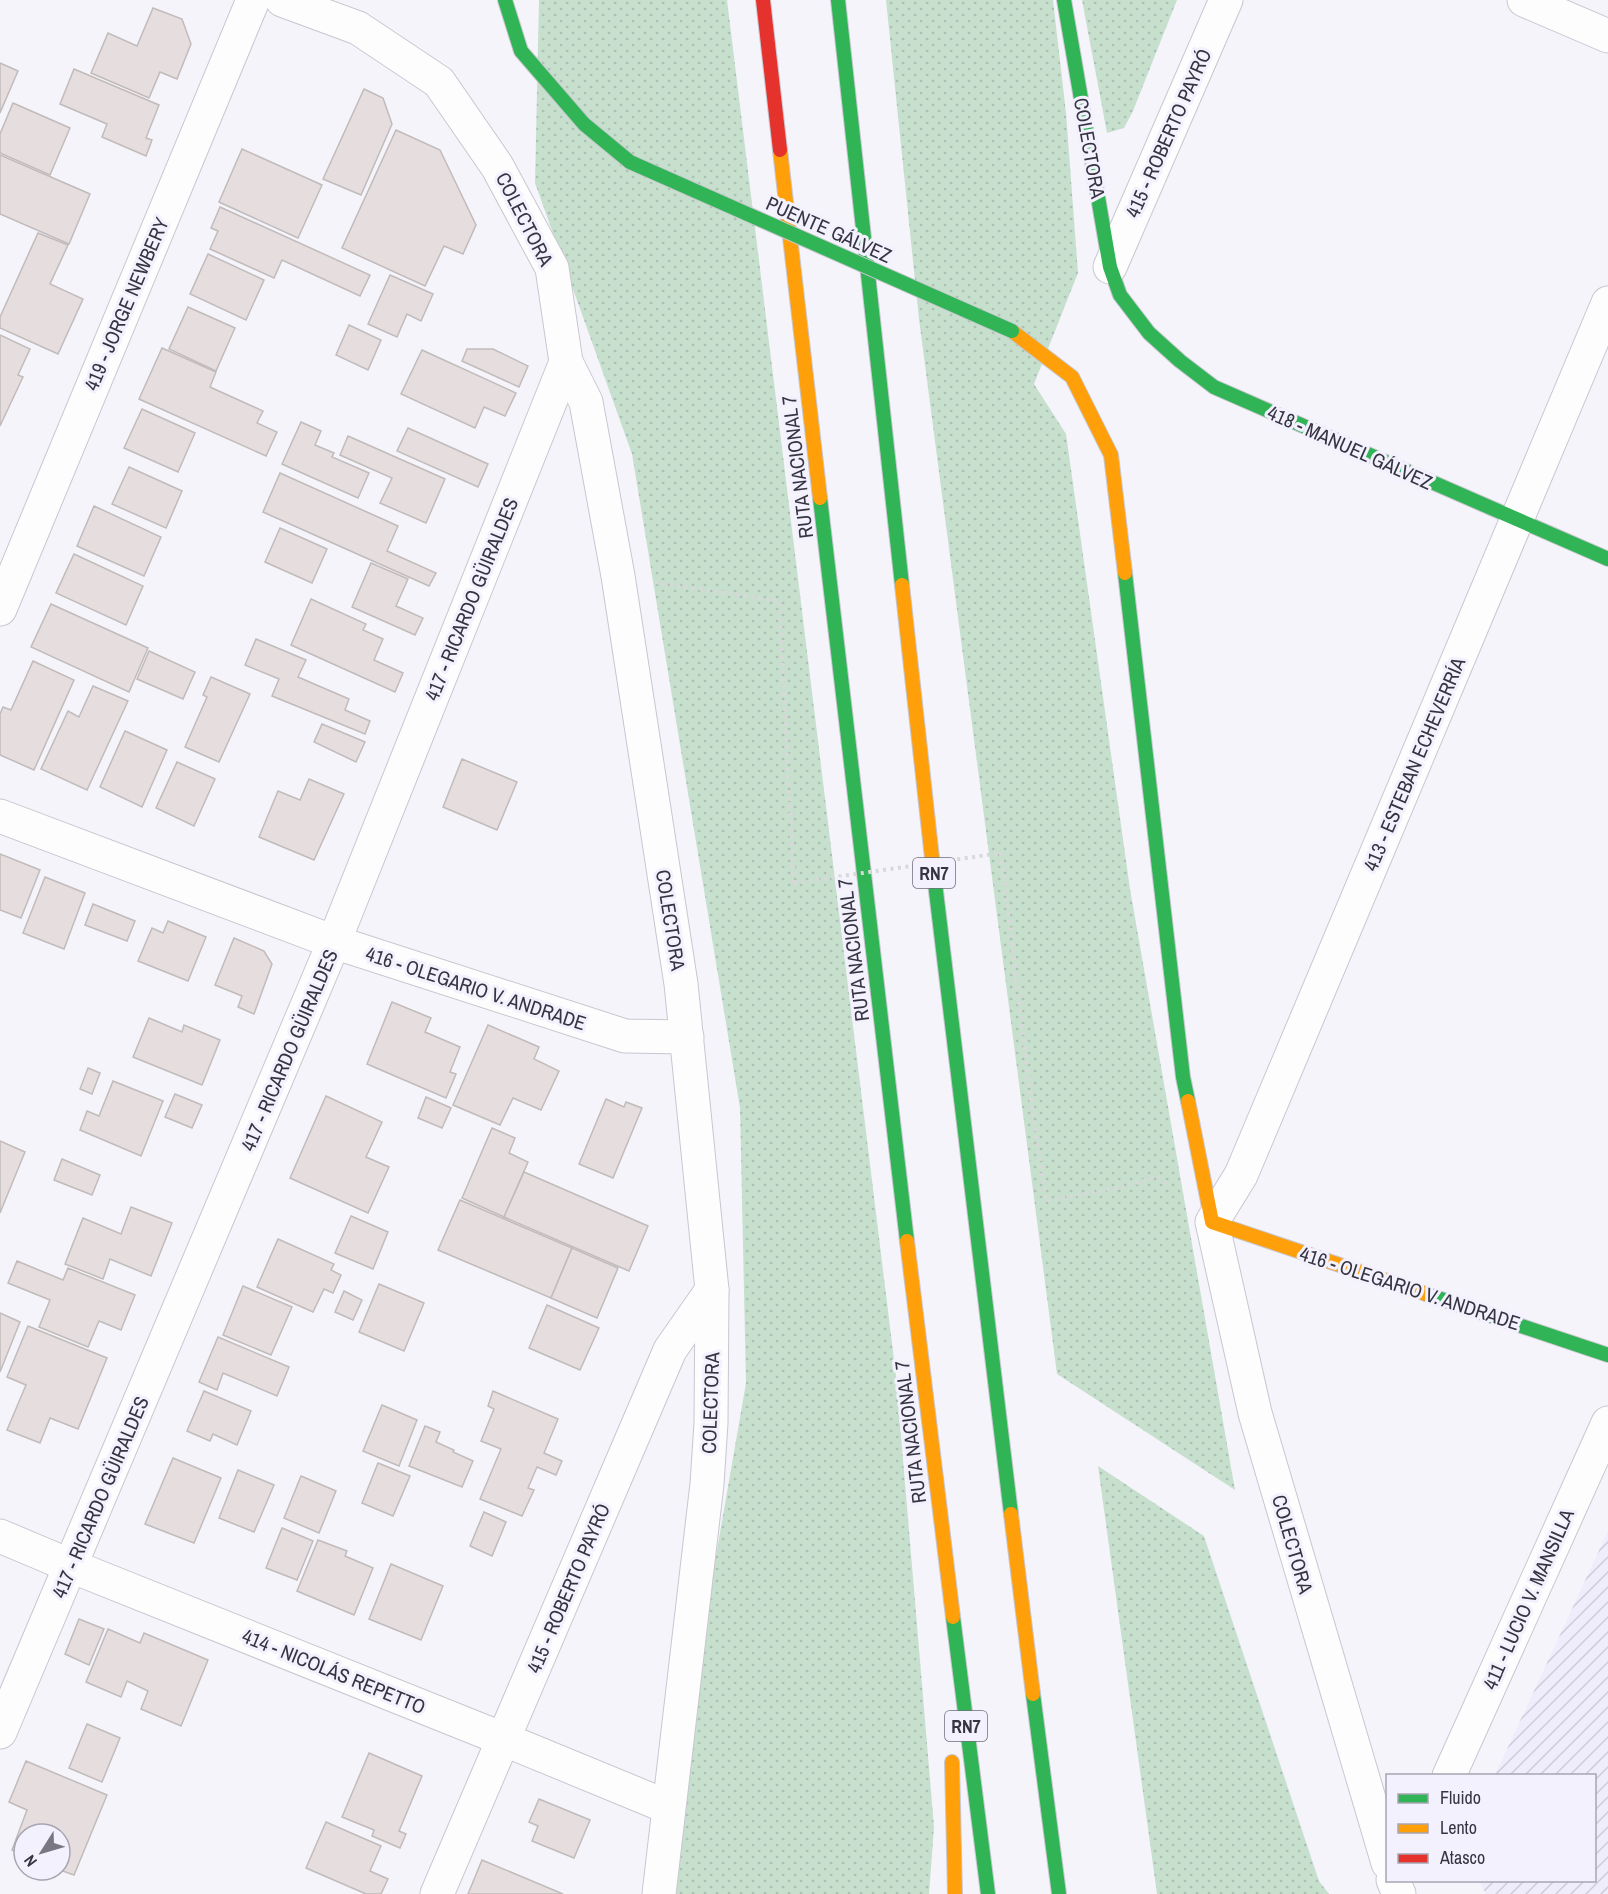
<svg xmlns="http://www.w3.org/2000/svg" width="1608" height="1894" viewBox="0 0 1608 1894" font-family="'Archivo Narrow',sans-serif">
	<defs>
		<pattern id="industrial-furrows" width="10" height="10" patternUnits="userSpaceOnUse" patternTransform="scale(1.5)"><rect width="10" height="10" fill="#efecfc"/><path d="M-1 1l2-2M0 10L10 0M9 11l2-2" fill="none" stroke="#cecbd9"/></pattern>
		<pattern id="grass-dots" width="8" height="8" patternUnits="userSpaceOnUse" patternTransform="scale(1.5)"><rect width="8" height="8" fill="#c7e0ce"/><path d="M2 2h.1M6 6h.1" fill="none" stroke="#acc1b2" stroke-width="1.8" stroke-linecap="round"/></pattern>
	</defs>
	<rect width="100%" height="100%" fill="#f5f4fa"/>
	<polygon fill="url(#industrial-furrows)" points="1608,1531 1608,1894 1486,1894 1479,1881 1594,1880 1594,1776 1495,1775"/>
	<g fill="url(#grass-dots)">
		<polygon points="539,0 727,0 896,1376 934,1827 929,1894 672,1894 704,1625 746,1383 740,1108 632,454 535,183"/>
		<polygon points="886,0 1053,0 1066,113 1078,273 1034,384 1066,434 1130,889 1235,1490 1057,1374 919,319"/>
		<polygon points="1082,0 1177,0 1133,111 1124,128 1107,133"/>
		<polygon points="1098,1466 1204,1536 1319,1881 1329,1894 1157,1894"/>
	</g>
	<g fill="#e5ddde" stroke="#c1bbbb" stroke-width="1.5">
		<polygon points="153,8 182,19 191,44 177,79 160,72 149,98 91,73 108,33 137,46"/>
		<polygon points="0,63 18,71 0,113"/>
		<polygon points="74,69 159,105 146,138 152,140 146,156 102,137 107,124 60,104"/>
		<polygon points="364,89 383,98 392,124 361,195 323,179"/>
		<polygon points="13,103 70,128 50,175 0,153 0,134"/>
		<polygon points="396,130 440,150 476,225 463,254 444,246 425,286 342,248"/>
		<polygon points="242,149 322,185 298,238 219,202"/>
		<polygon points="0,155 90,194 69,244 0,214"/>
		<polygon points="220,207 370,275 360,296 282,260 274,278 210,249 218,231 211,228"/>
		<polygon points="38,233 68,245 50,284 83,299 58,354 0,328 0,317"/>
		<polygon points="208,254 264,280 246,320 190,294"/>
		<polygon points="390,275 433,294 421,321 407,314 397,337 368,324"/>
		<polygon points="188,307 235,328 216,371 169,349"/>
		<polygon points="349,325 381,340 368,370 336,355"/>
		<polygon points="0,335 30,349 18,375 23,377 0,426"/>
		<polygon points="162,348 216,372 210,387 263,411 257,423 277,432 266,456 139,399"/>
		<polygon points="467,349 493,349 528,366 519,387 462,361"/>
		<polygon points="422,350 516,393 505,416 484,407 475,428 401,394"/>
		<polygon points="142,409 195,433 178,472 124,448"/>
		<polygon points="301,422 321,431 315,445 334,453 332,457 369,473 358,498 282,464"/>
		<polygon points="408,428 488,464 478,487 397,451"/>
		<polygon points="348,436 445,479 426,523 380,503 392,478 340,455"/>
		<polygon points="129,467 182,491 166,528 112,504"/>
		<polygon points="280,473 398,526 387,551 436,573 429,586 263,512"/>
		<polygon points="94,506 161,537 144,576 77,546"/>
		<polygon points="280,528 327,549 312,583 265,562"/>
		<polygon points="74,554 143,586 126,625 56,593"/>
		<polygon points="371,563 408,579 396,606 423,618 415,635 352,607"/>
		<polygon points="311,599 366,624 363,630 383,639 374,660 403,673 395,692 291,645"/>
		<polygon points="51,604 148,648 129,692 31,647"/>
		<polygon points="256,639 306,660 298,677 349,699 345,710 370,721 365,734 272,696 279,679 245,665"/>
		<polygon points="149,651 195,672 183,699 137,679"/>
		<polygon points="33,661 74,680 34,770 0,755 0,714 3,707 11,710"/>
		<polygon points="211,677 250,694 219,762 185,747 207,697 203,695"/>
		<polygon points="93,686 128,701 87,790 41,769 68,711 79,717"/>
		<polygon points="322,724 365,742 356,762 314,742"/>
		<polygon points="125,731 167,750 142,807 100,787"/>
		<polygon points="462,759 517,782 497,830 443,807"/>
		<polygon points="177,762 215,779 194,826 156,808"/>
		<polygon points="309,779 344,794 314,860 259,837 278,791 300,800"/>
		<polygon points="0,854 40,870 21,918 0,910"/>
		<polygon points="45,877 85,893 64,949 23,933"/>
		<polygon points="93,904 135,921 127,941 85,925"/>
		<polygon points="168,921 206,937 188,981 138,961 152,928 163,933"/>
		<polygon points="234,938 264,951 272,964 254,1014 238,1007 242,996 215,985"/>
		<polygon points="392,1002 431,1018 425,1032 460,1047 450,1072 456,1074 446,1098 367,1064"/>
		<polygon points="149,1018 182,1032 184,1025 220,1040 202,1085 133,1057"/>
		<polygon points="488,1025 539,1047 534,1059 559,1071 541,1110 513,1098 500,1125 453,1105"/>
		<polygon points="88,1068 100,1073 92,1094 80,1089"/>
		<polygon points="113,1081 163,1101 141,1156 80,1130 87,1111 99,1116"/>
		<polygon points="175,1094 202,1105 192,1128 165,1117"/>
		<polygon points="326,1096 382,1122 366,1157 389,1167 368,1213 290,1178"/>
		<polygon points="426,1097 451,1108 442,1128 418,1118"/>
		<polygon points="606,1099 624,1107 626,1102 642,1108 613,1178 579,1164"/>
		<polygon points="492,1128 515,1138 509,1153 528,1162 504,1217 462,1198"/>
		<polygon points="0,1141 25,1152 0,1213"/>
		<polygon points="62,1159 100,1175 92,1195 54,1180"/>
		<polygon points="524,1172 648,1226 629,1271 504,1217"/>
		<polygon points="460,1200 572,1248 551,1298 438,1250"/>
		<polygon points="131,1207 172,1223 151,1276 110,1259 103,1279 65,1264 83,1218 121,1234"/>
		<polygon points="351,1216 388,1232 373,1269 335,1253"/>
		<polygon points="278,1239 334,1264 331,1270 341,1275 333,1293 324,1289 313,1312 257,1287"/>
		<polygon points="572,1248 618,1268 597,1318 551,1298"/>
		<polygon points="17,1261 63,1280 68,1268 135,1295 121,1330 99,1321 88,1347 39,1327 50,1300 8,1283"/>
		<polygon points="379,1284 424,1303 404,1351 359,1332"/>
		<polygon points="243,1286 292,1307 271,1355 223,1335"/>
		<polygon points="344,1291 362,1300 353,1320 335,1312"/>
		<polygon points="547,1305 599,1328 580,1370 529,1348"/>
		<polygon points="0,1313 20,1322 0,1372"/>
		<polygon points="28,1326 107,1358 78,1429 50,1418 40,1443 7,1430 26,1385 7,1377"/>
		<polygon points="218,1337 289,1367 277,1396 223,1373 217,1390 199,1382"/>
		<polygon points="204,1391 251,1411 237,1445 213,1434 210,1441 187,1431"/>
		<polygon points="493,1391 558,1419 544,1453 562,1461 556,1475 537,1467 528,1488 534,1490 522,1516 480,1499 501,1449 481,1441 494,1409 488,1406"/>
		<polygon points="382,1405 417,1420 399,1466 363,1451"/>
		<polygon points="425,1426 440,1432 436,1442 454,1450 453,1452 473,1461 462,1487 409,1466"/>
		<polygon points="173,1458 221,1478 194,1543 145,1524"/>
		<polygon points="378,1463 410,1476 393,1516 362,1503"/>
		<polygon points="238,1470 274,1485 254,1532 219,1518"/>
		<polygon points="301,1476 336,1491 319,1533 284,1518"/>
		<polygon points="484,1512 506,1522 492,1556 470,1546"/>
		<polygon points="282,1528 313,1541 297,1580 266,1568"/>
		<polygon points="318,1540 347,1551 345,1556 373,1568 354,1615 297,1591"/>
		<polygon points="391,1564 443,1586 421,1640 369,1619"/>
		<polygon points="79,1619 104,1629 89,1665 65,1654"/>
		<polygon points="108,1629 140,1643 144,1633 208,1660 181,1726 141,1709 148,1691 127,1681 121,1697 86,1682"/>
		<polygon points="87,1724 120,1738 102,1782 69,1768"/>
		<polygon points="369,1753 422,1776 399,1831 406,1834 400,1848 372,1836 374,1830 342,1817"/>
		<polygon points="26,1761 107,1795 74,1875 60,1870 60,1834 24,1834 24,1855 12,1850 27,1810 9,1802"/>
		<polygon points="539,1799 590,1820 574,1858 532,1841 538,1826 529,1822"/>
		<polygon points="326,1822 381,1846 370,1871 388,1879 381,1894 366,1894 306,1868"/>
		<polygon points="482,1860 563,1894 468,1894"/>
	</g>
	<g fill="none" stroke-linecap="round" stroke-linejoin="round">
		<g stroke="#c8c7d0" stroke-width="35">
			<g id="street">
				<polyline points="282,0 358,28 439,82 497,166 552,268 566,362 586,402 618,576 681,984 712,1290 711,1423 707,1484 659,1894"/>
				<polyline points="1524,0 1608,36"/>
				<polyline points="1110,267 1226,0"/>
				<polyline points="0,609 253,0"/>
				<polyline points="0,816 334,942 625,1036 687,1037"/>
				<polyline points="0,1536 71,1566 503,1739 668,1807"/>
				<polyline points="0,1732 334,942 566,362"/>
				<polyline points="1449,1776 1608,1423"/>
				<polyline points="1388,1863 1255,1413 1212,1222 1241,1175 1608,303"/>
				<polyline points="1393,1880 1399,1894"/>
				<polyline points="437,1894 670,1350 712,1290"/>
			</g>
		</g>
		<g stroke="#c8c7d0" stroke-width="16">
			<g id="fast">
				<polyline points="505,0 521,51 584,124 630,162"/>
				<polyline points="838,0 902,585"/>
				<polyline points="1064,0 1110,267 1120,295 1149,333 1180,361 1214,387 1608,559"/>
				<polyline points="820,498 907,1241"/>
				<polyline points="1125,573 1183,1077 1188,1101"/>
				<polyline points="932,858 1011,1514"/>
				<polyline points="1426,1294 1608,1355"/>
				<polyline points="953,1617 988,1894"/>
				<polyline points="1033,1694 1059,1894"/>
			</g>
		</g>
		<g stroke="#c8c7d0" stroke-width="16">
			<g id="slow">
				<polyline points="780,150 820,498"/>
				<polyline points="1012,331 1072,377 1111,455 1125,573"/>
				<polyline points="902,585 932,858"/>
				<polyline points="1188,1101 1212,1222 1426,1294"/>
				<polyline points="907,1241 953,1617"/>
				<polyline points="1011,1514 1033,1694"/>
				<polyline points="952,1762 955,1894"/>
			</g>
		</g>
		<g stroke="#c8c7d0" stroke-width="16">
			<polyline id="jam" points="763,0 780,150"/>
		</g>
		<g stroke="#d8d8da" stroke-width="4" stroke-dasharray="3 4.5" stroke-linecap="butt">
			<polyline points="655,582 779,601 794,883"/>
			<polyline points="1001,853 1030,1092 1046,1201 1117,1188 1157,1177 1168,1186"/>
		</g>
		<use href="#street" stroke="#fefdfe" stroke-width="33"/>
		<use href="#fast" stroke="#30b455" stroke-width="14"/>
		<use href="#slow" stroke="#ff9f0a" stroke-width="14"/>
		<use href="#jam" stroke="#e5322d" stroke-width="14"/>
		<g stroke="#c8c7d0" stroke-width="16" stroke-linecap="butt">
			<polyline id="fast-bridge" points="630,162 1012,331"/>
		</g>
		<polyline stroke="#d8d8da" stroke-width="4" stroke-dasharray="3 4.5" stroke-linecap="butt" points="794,883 1001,853"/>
		<use href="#fast-bridge" stroke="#30b455" stroke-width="14"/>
	</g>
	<g text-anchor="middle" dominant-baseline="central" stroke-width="6" stroke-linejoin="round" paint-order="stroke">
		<g fill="#f3f1fd" stroke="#6f6d79" stroke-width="1.5">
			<rect x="913" y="858" width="42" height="30" rx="4.5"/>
			<rect x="945" y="1711" width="42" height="30" rx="4.5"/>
		</g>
		<g font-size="18" font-weight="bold" fill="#363440">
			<text x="934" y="873">RN7</text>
			<text x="966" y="1726">RN7</text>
		</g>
		<g font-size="20" fill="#363440" stroke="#f3f1fd">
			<text transform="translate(1168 133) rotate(-66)">415 - ROBERTO PAYRÓ</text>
			<text transform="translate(1090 148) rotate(80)">COLECTORA</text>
			<text transform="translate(525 219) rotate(63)">COLECTORA</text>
			<text transform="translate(829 229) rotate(24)">PUENTE GÁLVEZ</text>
			<text transform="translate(126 304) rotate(-67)">419 - JORGE NEWBERY</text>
			<text transform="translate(1350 447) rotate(24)">418 - MANUEL GÁLVEZ</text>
			<text transform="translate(797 467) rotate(-97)">RUTA NACIONAL 7</text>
			<text transform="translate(471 599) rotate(-68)">417 - RICARDO GÜIRALDES</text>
			<text transform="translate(1414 764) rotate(-67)">413 - ESTEBAN ECHEVERRÍA</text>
			<text transform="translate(671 920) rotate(81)">COLECTORA</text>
			<text transform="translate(853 950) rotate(-97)">RUTA NACIONAL 7</text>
			<text transform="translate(476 988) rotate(18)">416 - OLEGARIO V. ANDRADE</text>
			<text transform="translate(289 1050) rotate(-67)">417 - RICARDO GÜIRALDES</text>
			<text transform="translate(1410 1288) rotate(18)">416 - OLEGARIO V. ANDRADE</text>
			<text transform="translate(710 1403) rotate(-88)">COLECTORA</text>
			<text transform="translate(910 1432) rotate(-97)">RUTA NACIONAL 7</text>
			<text transform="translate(100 1497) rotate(-67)">417 - RICARDO GÜIRALDES</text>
			<text transform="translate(1293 1544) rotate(74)">COLECTORA</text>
			<text transform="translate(568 1588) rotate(-67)">415 - ROBERTO PAYRÓ</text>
			<text transform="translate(1528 1599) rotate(-66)">411 - LUCIO V. MANSILLA</text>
			<text transform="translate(334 1671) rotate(22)">414 - NICOLÁS REPETTO</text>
		</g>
	</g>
	<rect x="1386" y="1774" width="210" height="108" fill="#f3f1fd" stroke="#a7a5b1" stroke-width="1.5"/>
	<rect x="1398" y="1794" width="30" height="9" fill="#30b455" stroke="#a7a5b1" stroke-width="1.5"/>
	<text x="1440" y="1804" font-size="18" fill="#363440">Fluido</text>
	<rect x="1398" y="1824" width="30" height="9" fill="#ff9f0a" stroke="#a7a5b1" stroke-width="1.5"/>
	<text x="1440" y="1834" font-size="18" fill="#363440">Lento</text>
	<rect x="1398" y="1854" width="30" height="9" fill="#e5322d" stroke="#a7a5b1" stroke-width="1.5"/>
	<text x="1440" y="1864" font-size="18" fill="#363440">Atasco</text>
	<g transform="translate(42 1852) rotate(233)"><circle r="28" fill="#f3f1fd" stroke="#a7a5b1" stroke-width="1.5"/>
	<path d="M0-4.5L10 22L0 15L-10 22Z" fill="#797781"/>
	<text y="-9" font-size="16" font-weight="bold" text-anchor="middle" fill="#363440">N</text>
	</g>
</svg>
